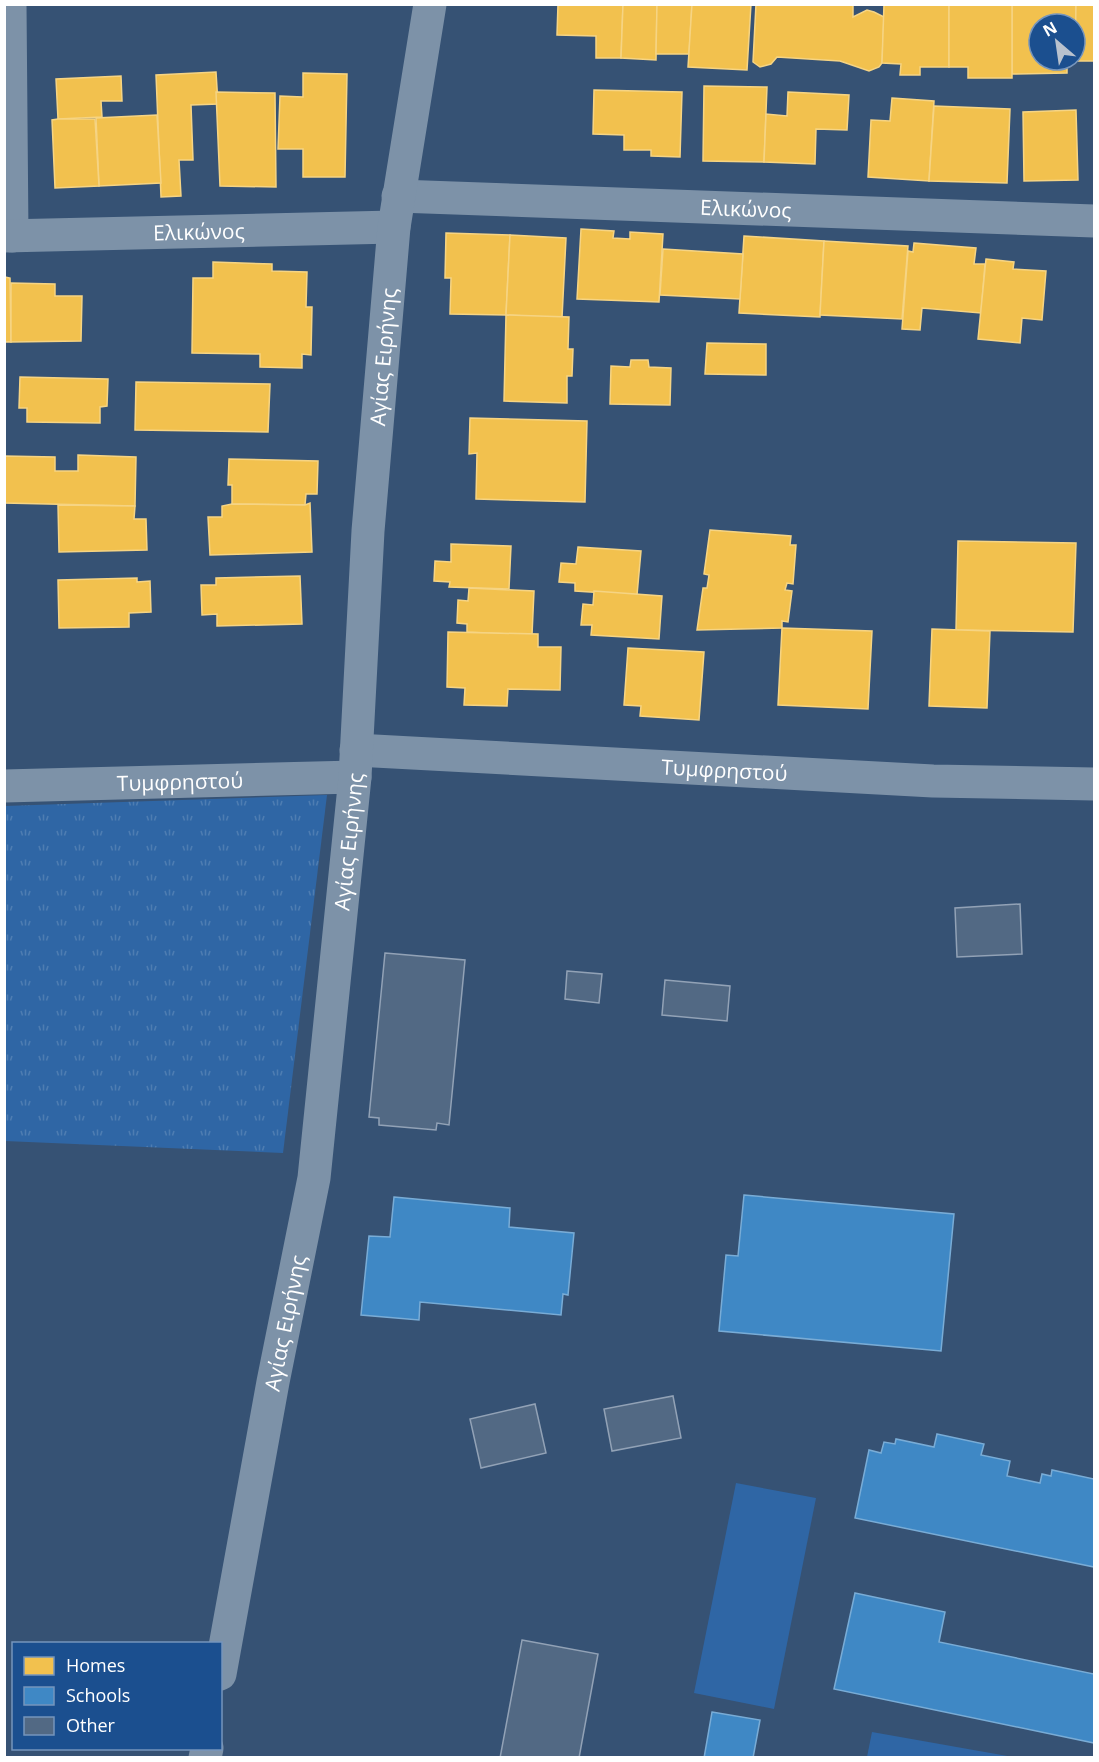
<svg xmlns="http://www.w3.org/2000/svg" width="1099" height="1762" viewBox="0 0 1099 1762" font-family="'Open Sans',sans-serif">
	<defs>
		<pattern id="grass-tufts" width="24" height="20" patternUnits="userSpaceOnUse" patternTransform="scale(1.5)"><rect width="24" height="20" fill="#2f66a5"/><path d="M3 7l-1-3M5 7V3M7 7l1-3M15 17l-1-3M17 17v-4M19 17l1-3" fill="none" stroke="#4e7db2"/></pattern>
	</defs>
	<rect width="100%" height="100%" fill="#365274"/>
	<polygon fill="url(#grass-tufts)" points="327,795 283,1153 5,1141 5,806"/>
	<g fill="#2f66a5">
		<polygon points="736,1483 816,1498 774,1709 694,1693"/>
		<polygon points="872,1732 1013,1757 867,1757"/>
	</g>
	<g fill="#f2c14e" stroke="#f6d483" stroke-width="1.5">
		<polygon points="558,4 623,4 621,58 596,58 596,36 557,35"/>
		<polygon points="623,4 657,4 656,60 621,58"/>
		<polygon points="657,4 692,4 689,54 656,54"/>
		<polygon points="692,4 751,4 747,70 688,67"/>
		<polygon points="756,4 853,4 853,17 867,10 874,12 884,17 882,63 879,67 869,71 840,61 777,57 771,64 760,67 753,62"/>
		<polygon points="884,4 949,4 949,67 920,67 920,75 900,75 901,64 882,63"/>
		<polygon points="1012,4 1076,4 1076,46 1075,24 1039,24 1039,60 1067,60 1067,73 1012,74"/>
		<polygon points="1012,4 1012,78 968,78 968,67 949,67 949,5"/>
		<polygon points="1076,4 1094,4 1094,61 1075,61"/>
		<polygon points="216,72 218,104 191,105 193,160 179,160 181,196 161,197 156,75"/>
		<polygon points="303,73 347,74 345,177 303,177 303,149 278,149 280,96 303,97"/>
		<polygon points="121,76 122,101 101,101 102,117 58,119 56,79"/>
		<polygon points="704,86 767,87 764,162 703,161"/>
		<polygon points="594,90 682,92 680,157 651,156 651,150 624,150 624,135 593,134"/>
		<polygon points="216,92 275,93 276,187 220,186"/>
		<polygon points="788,92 849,95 847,130 816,129 815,164 764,162 766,114 787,116"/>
		<polygon points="892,98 934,101 929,181 868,177 871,120 890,121"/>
		<polygon points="934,106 1010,109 1007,183 929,181"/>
		<polygon points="1076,110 1078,180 1024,181 1023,112"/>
		<polygon points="157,115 161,183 99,186 96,118"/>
		<polygon points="58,119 95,119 99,186 55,188 52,120"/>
		<polygon points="581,229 614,231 613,238 630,239 630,232 663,234 659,302 577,299"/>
		<polygon points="446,233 510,235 506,315 450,314 451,278 445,278"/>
		<polygon points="510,235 566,238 562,318 506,315"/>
		<polygon points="744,236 824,241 820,317 739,313"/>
		<polygon points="824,241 908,246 902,319 820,315"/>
		<polygon points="914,243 976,248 974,264 985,264 981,313 922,308 920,330 902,329 908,251 913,252"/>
		<polygon points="663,249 743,254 740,299 660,295"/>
		<polygon points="986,259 1014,262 1013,269 1046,271 1042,320 1022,318 1020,343 978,339"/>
		<polygon points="213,262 272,264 272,271 307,272 306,307 312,307 311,355 302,354 302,368 260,367 260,354 192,353 193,278 213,278"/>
		<polygon points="4,271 5,277 10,278 11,342 4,342"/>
		<polygon points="11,283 55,284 55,296 82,296 81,341 11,342"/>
		<polygon points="506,315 569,317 568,349 573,349 572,376 567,376 567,403 504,401"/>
		<polygon points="707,343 766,344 766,375 705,374"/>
		<polygon points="631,360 648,360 649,367 671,368 670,405 610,404 611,366 630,367"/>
		<polygon points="20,377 108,379 107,406 100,407 100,423 27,422 27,408 19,408"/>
		<polygon points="136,382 270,384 268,432 135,430"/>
		<polygon points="470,418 587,421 585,502 476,499 477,453 469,454"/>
		<polygon points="78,455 136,457 135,506 4,503 5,456 55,457 55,471 78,471"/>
		<polygon points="229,459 318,461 317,494 306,494 305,505 232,504 232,485 228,485"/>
		<polygon points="310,503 312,552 210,555 208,517 222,517 222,506 232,504 305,505"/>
		<polygon points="58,505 135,506 134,519 146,519 147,550 59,552"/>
		<polygon points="710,530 791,536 790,545 796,545 793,584 787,583 785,590 792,591 788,622 782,621 782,628 697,630 703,588 707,588 709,575 704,574"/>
		<polygon points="958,541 1076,543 1073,632 956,630"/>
		<polygon points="451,544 511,546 509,589 449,587 450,582 434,581 435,561 451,562"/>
		<polygon points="578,547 641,551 637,595 575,591 575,583 559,582 561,563 576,564"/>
		<polygon points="300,576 302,624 217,626 217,614 202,615 201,585 216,585 216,578"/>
		<polygon points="137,578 137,582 150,581 151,612 129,613 129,627 59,628 58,580"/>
		<polygon points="469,588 534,591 532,635 467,632 467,624 457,623 458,600 468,601"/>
		<polygon points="594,591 662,596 659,639 591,635 592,625 581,625 583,604 593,605"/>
		<polygon points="782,628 872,631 868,709 778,705"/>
		<polygon points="932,629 990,631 987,708 929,706"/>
		<polygon points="448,632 538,634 538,647 561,647 560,690 508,689 507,706 464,705 465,688 447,687"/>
		<polygon points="628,648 704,652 699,720 640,716 641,706 624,705"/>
	</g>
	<g fill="#3f88c5" stroke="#79acd6" stroke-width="1.5">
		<polygon points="744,1195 954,1214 941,1351 719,1331 726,1255 738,1256"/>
		<polygon points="394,1197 510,1208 509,1227 574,1233 568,1295 563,1294 561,1315 420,1302 419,1320 361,1315 369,1236 390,1237"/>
		<polygon points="937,1434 984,1444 981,1455 1010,1461 1007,1476 1040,1483 1042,1474 1051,1476 1052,1470 1094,1479 1094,1567 855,1518 869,1450 881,1453 884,1442 895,1444 896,1439 934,1447"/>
		<polygon points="855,1593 945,1612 939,1642 1094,1674 1094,1743 834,1689"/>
		<polygon points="712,1712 760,1720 753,1758 704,1758"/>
	</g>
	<g fill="#526984" stroke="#92a2b6" stroke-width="1.5">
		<polygon points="1020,904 1022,954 957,957 955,908"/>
		<polygon points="385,953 465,960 449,1125 437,1123 436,1130 379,1125 379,1118 369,1117"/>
		<polygon points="567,971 602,974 599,1003 565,999"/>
		<polygon points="665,980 730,986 727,1021 662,1015"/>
		<polygon points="673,1396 681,1438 612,1451 604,1409"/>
		<polygon points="535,1404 546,1453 481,1468 470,1419"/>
		<polygon points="522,1640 598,1654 579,1758 500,1758"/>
	</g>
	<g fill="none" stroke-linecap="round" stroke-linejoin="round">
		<g stroke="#7d92a8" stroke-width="33">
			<polyline points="10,4 12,236"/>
			<path id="s1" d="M398 196 1094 221"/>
			<path id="s2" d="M4 236 394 227"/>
			<path id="s3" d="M356 750 933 781 1094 784"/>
			<path id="s4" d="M4 786 355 777"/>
			<path id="s5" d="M220 1674 273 1382 314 1178 355 777 368 531 394 227 430 4"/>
			<polyline points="205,1758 207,1748"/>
		</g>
	</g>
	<g text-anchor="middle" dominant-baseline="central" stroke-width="6" stroke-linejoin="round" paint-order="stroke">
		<g font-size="21" fill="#fff" stroke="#1b4f8f">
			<text stroke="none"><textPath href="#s1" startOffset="348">Ελικώνος</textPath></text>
			<text stroke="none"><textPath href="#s2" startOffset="195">Ελικώνος</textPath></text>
			<text stroke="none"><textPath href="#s5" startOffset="1329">Αγίας Ειρήνης</textPath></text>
			<text stroke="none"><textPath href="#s3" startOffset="369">Τυμφρηστού</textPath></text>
			<text stroke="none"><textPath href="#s4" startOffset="176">Τυμφρηστού</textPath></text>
			<text stroke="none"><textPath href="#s5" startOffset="843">Αγίας Ειρήνης</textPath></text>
			<text stroke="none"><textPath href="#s5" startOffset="357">Αγίας Ειρήνης</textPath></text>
		</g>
	</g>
	<rect width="1099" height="1762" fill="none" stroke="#ffffff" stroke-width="12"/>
	<rect x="12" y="1642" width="210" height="108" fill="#1b4f8f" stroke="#7695bc" stroke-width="1.5"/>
	<rect x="24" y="1657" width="30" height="18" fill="#f2c14e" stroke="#7695bc" stroke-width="1.5"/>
	<text x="66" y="1672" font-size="18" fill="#ffffff">Homes</text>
	<rect x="24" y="1687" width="30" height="18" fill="#3f88c5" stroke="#7695bc" stroke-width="1.5"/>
	<text x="66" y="1702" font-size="18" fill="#ffffff">Schools</text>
	<rect x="24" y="1717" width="30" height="18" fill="#526984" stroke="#7695bc" stroke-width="1.5"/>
	<text x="66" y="1732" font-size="18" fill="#ffffff">Other</text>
	<g transform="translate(1057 42) rotate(331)"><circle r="28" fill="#1b4f8f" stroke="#7695bc" stroke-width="1.5"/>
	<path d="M0-4.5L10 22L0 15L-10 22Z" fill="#b9c2ce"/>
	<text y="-9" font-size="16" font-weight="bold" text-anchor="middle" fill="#ffffff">N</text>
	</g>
</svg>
